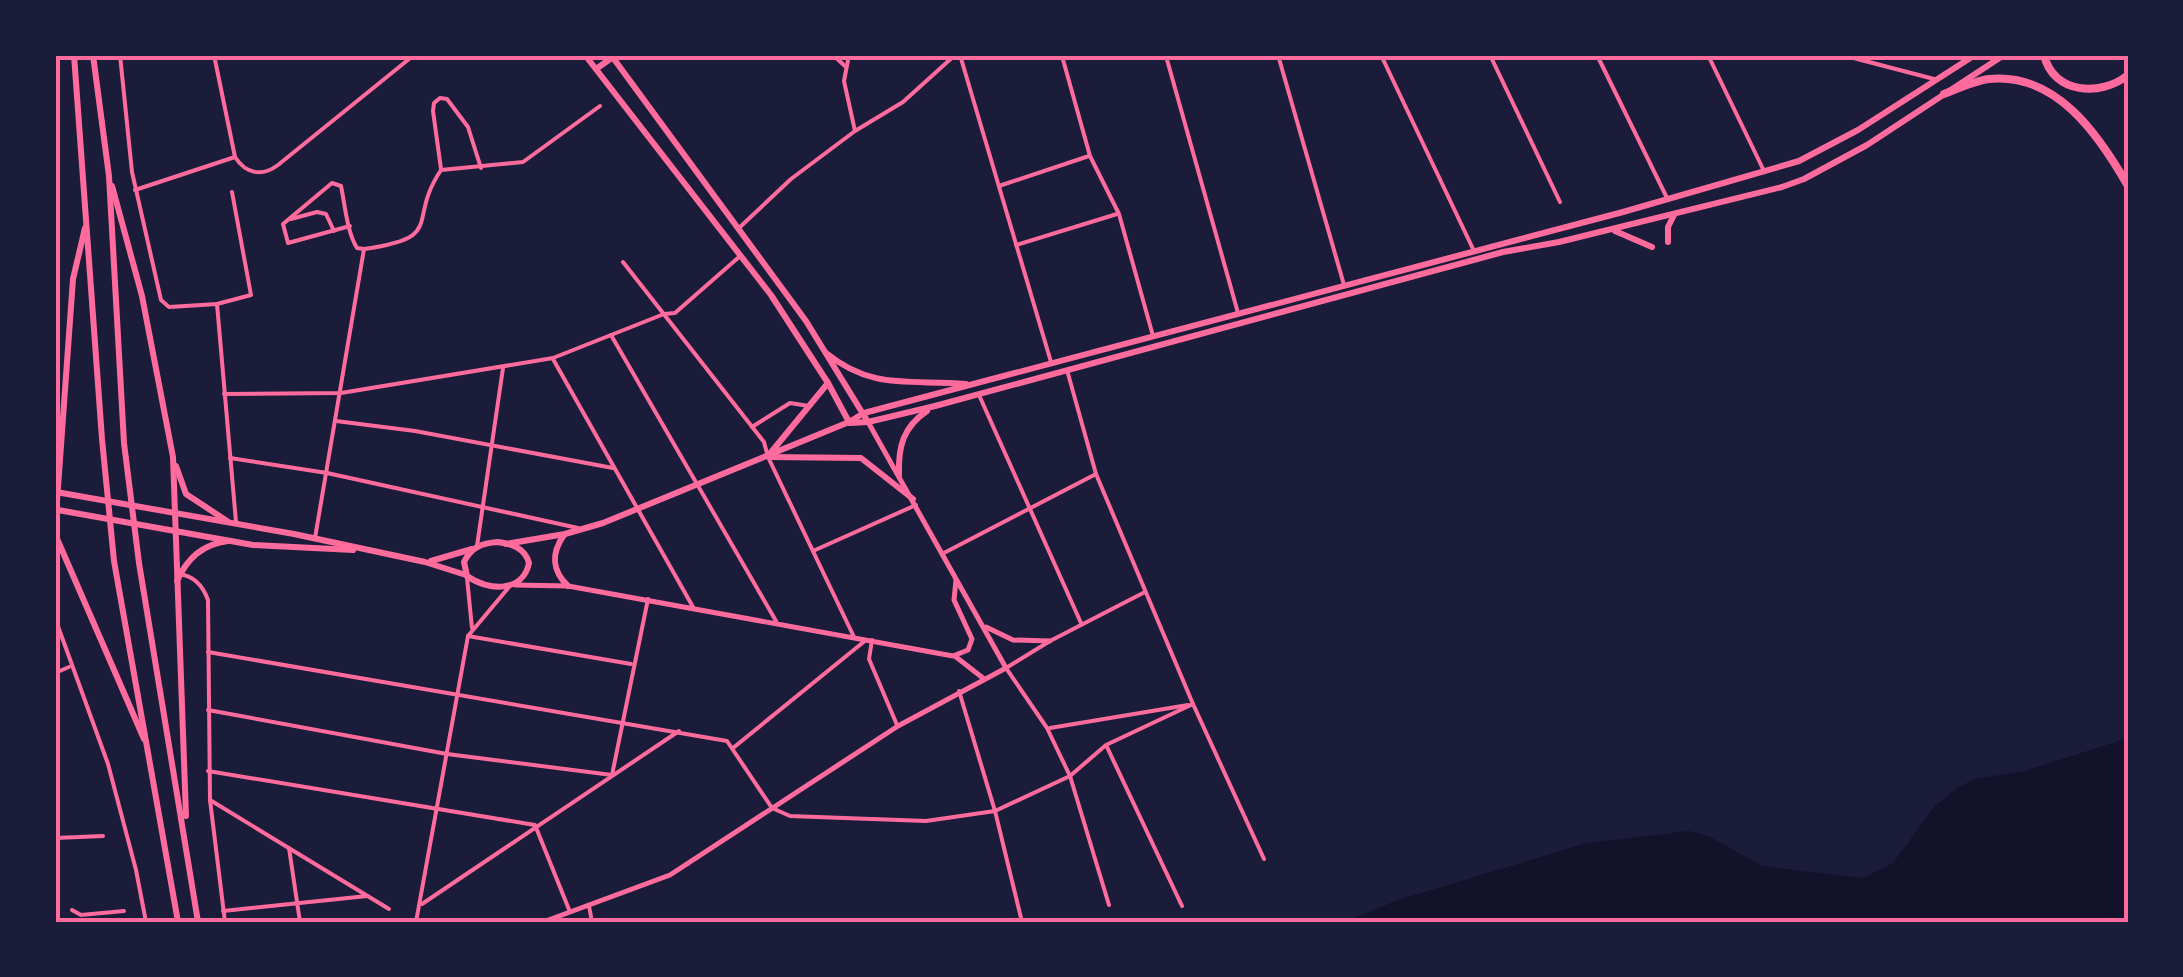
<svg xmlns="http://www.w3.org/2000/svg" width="2183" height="977" viewBox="0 0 2183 977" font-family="'Exo 2',sans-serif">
	<rect width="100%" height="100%" fill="#1b1b3a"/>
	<polygon fill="#12122b" points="2128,738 2128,922 1345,922 1398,900 1587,843 1689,831 1710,837 1762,866 1863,878 1893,863 1935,806 1957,788 1975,779 2025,771"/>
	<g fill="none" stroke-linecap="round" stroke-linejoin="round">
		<g stroke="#ff6b9d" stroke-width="4">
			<polyline points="120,55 132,172 161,300 169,307 217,304 251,295 232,192"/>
			<path d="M214 55 235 157C246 174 262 177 278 165L414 55"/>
			<polyline points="833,55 846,67"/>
			<polyline points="849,55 844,81 855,131"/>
			<polyline points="960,55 1051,362"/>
			<polyline points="1045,55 1198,55"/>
			<polyline points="1278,55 1344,285"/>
			<polyline points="1381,55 1474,251"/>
			<polyline points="1490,55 1560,202"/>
			<polyline points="1597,55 1668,200"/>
			<polyline points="1708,55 1764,171"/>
			<polyline points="1842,55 1934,79"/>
			<polyline points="1062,56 1090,156 1119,214 1153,336"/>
			<polyline points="1166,56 1238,313"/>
			<polyline points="441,169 433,111 434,103 440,98 447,99 468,127 481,168"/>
			<polyline points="999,186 1089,156"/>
			<polyline points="135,190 235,157"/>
			<polyline points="291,219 317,212 326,214 334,231"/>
			<path d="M350 226 288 243 283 224 332 183 341 186C345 205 347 232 357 248L364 249"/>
			<polyline points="740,227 791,179 855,131 903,102 955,55"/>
			<polyline points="1016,245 1117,214"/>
			<polyline points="623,262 764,442 768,457 854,637"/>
			<polyline points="217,304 236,522"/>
			<polyline points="611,335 776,621"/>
			<polyline points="553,359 693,607"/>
			<polyline points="1067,370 1096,474 1193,704 1264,859"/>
			<polyline points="224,394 341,393 553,358 664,314 675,313 739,257"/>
			<polyline points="979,395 1081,623"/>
			<polyline points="336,421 415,431 613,468"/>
			<polyline points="752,427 790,403 809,406"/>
			<polyline points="230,458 327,473 578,528"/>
			<path d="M315 538 364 249C447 237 406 222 441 170L523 162 600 106"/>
			<polyline points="477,546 503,368"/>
			<polyline points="813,551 916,505"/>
			<polyline points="942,554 1096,474"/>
			<path d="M179 574C195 576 203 586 208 600L210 800 225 922"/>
			<polyline points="467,578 472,628"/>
			<polyline points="55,618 108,764 136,870 146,922"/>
			<polyline points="468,636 631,664"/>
			<polyline points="872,640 869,659 897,725"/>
			<polyline points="208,652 727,741 772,808 790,816 926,821 995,811 1070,776 1106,745 1193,704"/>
			<polyline points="55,673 69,667"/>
			<polyline points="959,691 995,811 1022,922"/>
			<polyline points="208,710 447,754 612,775"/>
			<polyline points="1050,728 1188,705"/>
			<polyline points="1107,747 1182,906"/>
			<polyline points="733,748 866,640"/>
			<polyline points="208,771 535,825 570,912"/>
			<polyline points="612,775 648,599"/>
			<polyline points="210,800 389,909"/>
			<polyline points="55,838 103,836"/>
			<polyline points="289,848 300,922"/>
			<polyline points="422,904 679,731"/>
			<polyline points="1109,905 1070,776 1047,728 1006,668 1050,641 1145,592"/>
			<polyline points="589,906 592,922"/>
			<polyline points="72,910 81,915 124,911"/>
			<polyline points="223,911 367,896"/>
			<polyline points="416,922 468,636 509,587"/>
		</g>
		<g stroke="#ff6b9d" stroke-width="5">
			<polyline points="515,585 568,586 953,656 968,650 972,639 954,600 956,580"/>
			<polyline points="986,627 1013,640 1050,641"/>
			<polyline points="956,657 983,678"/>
			<polyline points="543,922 670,875 898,726 1006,668 868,422"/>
		</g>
		<g stroke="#ff6b9d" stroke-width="6">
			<polyline points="585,55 771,295 828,383 849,422"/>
			<polyline points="611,55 806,321 868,422"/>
			<polyline points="596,69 613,57"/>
			<polyline points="1615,231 1652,247"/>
			<polyline points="1668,242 1668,227 1674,215"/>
			<path d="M826 353C873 391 911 379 966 384"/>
			<polyline points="850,423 868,422 935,406 1503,252 1559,242 1782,187 1804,179 1867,145 2004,55"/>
			<polyline points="768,456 828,383"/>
			<polyline points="770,457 861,458 913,499"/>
			<path d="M899 475C898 447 903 427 927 411"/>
			<polyline points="56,492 294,534 425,562 466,575"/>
			<polyline points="58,510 253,545 353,550"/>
			<path d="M564 535C551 553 552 571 568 586"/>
			<path d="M498 542C512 544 525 548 529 563 523 593 488 591 467 576L464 562C471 547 482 543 498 542Z"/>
			<polyline points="506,544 565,534 603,523 849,422 864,413 1623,212 1799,161 1858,130 1975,55"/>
			<polyline points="431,561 472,549"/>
		</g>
		<g stroke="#ff6b9d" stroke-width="6">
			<polyline points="74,55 102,439 114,561 178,922"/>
			<polyline points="93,55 109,176 124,443 139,563 198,922"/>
			<polyline points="112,186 142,296 173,457 186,816"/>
			<polyline points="176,466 186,494 227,521"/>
			<polyline points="55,529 73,279 85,228"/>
			<polyline points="55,534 144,739"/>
			<path d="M177 581C187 558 203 544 228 541"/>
		</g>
		<g stroke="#ff6b9d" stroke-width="8">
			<path d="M2044 55C2053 94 2101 97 2128 75"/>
			<path d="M1944 94C1959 88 1974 81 1989 79 2056 72 2099 135 2128 186"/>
		</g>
	</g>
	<rect width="2183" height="977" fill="none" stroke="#1b1b3a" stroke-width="115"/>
	<rect x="58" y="58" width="2068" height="862" fill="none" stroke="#ff6b9d" stroke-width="4"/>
</svg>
